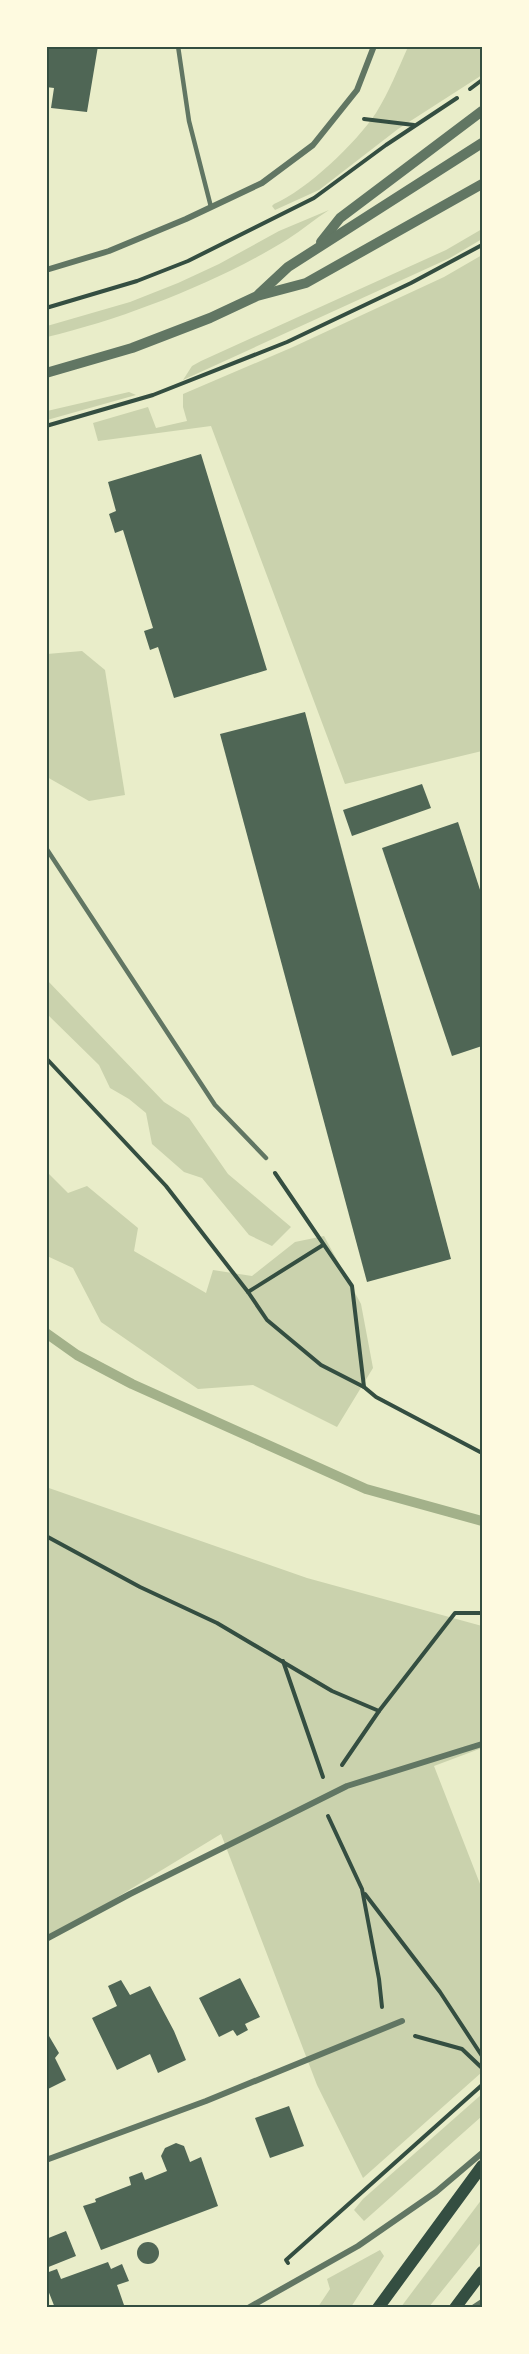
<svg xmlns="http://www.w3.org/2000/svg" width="529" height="2354" viewBox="0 0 529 2354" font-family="'DM Sans',sans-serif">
	<rect width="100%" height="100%" fill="#e9edc9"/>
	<g fill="#cad2ad">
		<path d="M408 47H482V75L398 129 319 190 275 210 272 206 274 204C307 190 356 143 376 113 389 92 398 69 408 47Z"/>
		<path d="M329 210C315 219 302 230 288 239 221 281 124 319 47 337V326L130 302 178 283 219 264 279 231Z"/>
		<polygon points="482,229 482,239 450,258 183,380 192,366 201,361 446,250"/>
		<polygon points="482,255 482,751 345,784 211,426 98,441 93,423 148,407 156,428 187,421 183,407 183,394 293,347 444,277"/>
		<polygon points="129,392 136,395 47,420 47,411"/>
		<polygon points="82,651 105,670 125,795 89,801 47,777 47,654"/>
		<polygon points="47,980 164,1102 189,1118 228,1174 291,1227 272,1246 249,1235 202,1178 184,1172 152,1144 146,1113 129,1099 110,1088 99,1065 47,1014"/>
		<polygon points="46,1171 68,1193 87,1186 138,1228 134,1251 206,1293 213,1270 252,1276 295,1242 324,1236 361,1304 373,1368 337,1427 253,1385 198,1389 101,1322 73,1268 47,1256"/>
		<polygon points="46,1487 307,1578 482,1626 482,1748 434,1766 482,1889 482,2072 363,2178 317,2085 221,1834 47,1940"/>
		<polygon points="482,2094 482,2116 364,2221 354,2210 363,2199"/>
		<polygon points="482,2199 482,2241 429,2307 401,2307"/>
		<polygon points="380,2250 384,2256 351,2307 318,2307 330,2289 327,2279"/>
	</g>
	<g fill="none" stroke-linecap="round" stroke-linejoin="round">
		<polyline stroke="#a3b18a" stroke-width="10" points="46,1333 77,1355 132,1384 366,1489 482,1521"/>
	</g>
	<g fill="#4f6655">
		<polygon points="46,46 98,46 87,112 51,108 54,88 46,87"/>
		<polygon points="201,454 267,670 174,698 158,647 150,650 144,631 153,628 123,530 115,533 109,514 116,511 108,482"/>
		<polygon points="305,712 451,1259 367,1282 220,734"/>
		<polygon points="422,784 431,808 352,836 343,810"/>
		<polygon points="458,822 482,896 482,1046 452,1056 382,848"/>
		<polygon points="240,1978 260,2017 245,2024 248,2030 237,2036 233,2030 219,2037 199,1998"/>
		<polygon points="121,1980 130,1995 150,1986 174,2031 186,2060 158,2073 150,2054 117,2070 92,2018 117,2006 108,1986"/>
		<polygon points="49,2036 59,2053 55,2058 66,2080 46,2090 46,2037"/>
		<polygon points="289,2106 304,2146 270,2158 255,2118"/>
		<polygon points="176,2143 184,2146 190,2162 201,2157 218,2206 101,2250 83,2206 96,2202 95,2199 131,2185 129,2177 142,2172 145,2180 167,2171 161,2156 165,2148"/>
		<polygon points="66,2231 76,2256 46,2268 46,2239"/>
		<circle cx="148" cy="2253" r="11"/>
		<polygon points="108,2262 111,2269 122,2264 129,2281 117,2285 124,2305 118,2308 55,2308 46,2285 46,2273 57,2269 61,2279"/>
	</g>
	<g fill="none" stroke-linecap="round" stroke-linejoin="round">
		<g stroke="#344e41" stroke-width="4">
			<polyline points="470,89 482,80"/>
			<polyline points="364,119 414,125"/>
			<polyline points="46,308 137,281 188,261 314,198 386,145 457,98"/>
			<polyline points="46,426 153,395 287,342 411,283 482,245"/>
			<polyline points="46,1058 166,1186 248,1292 323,1245"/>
			<polyline points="275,1173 352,1286 364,1387 376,1397 482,1453"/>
			<polyline points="248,1292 267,1320 321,1365 364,1387"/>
			<polyline points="46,1536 140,1587 217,1623 332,1691 379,1711"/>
			<polyline points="283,1661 323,1777"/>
			<polyline points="342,1765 379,1711 455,1613 482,1613"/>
			<polyline points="328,1816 362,1889 379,1979 382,2007"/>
			<polyline points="365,1894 440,1992 482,2056"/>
			<polyline points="415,2036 462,2049 482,2068"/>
			<polyline points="288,2263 286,2260 482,2085"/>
		</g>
		<g stroke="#617663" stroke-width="4.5">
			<polyline points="178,46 189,121 211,207"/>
			<polyline points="46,848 215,1105 266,1158"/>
		</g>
		<g stroke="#617663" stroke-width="6">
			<polyline points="46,270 109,251 186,219 262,183 313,145 357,90 374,46"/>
			<polyline points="46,1939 130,1894 347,1786 482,1744"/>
			<polyline points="46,2160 206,2101 402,2021"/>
			<polyline points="248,2308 358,2246 436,2192 482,2153"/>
			<polyline points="473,2308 482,2302"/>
		</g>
		<g stroke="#617663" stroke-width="10">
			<polyline points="321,242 340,218 482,111"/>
			<polyline points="259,294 288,267 482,143"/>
			<polyline points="46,373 132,348 210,318 257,296 306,283 482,184"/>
		</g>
		<g stroke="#344e41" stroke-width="12">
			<polyline points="378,2308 482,2166"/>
			<polyline points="455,2308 482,2272"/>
		</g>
	</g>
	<rect width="529" height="2354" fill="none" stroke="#fefae0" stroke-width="96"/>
	<rect x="48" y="48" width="433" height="2258" fill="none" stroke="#344e41" stroke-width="2"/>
</svg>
